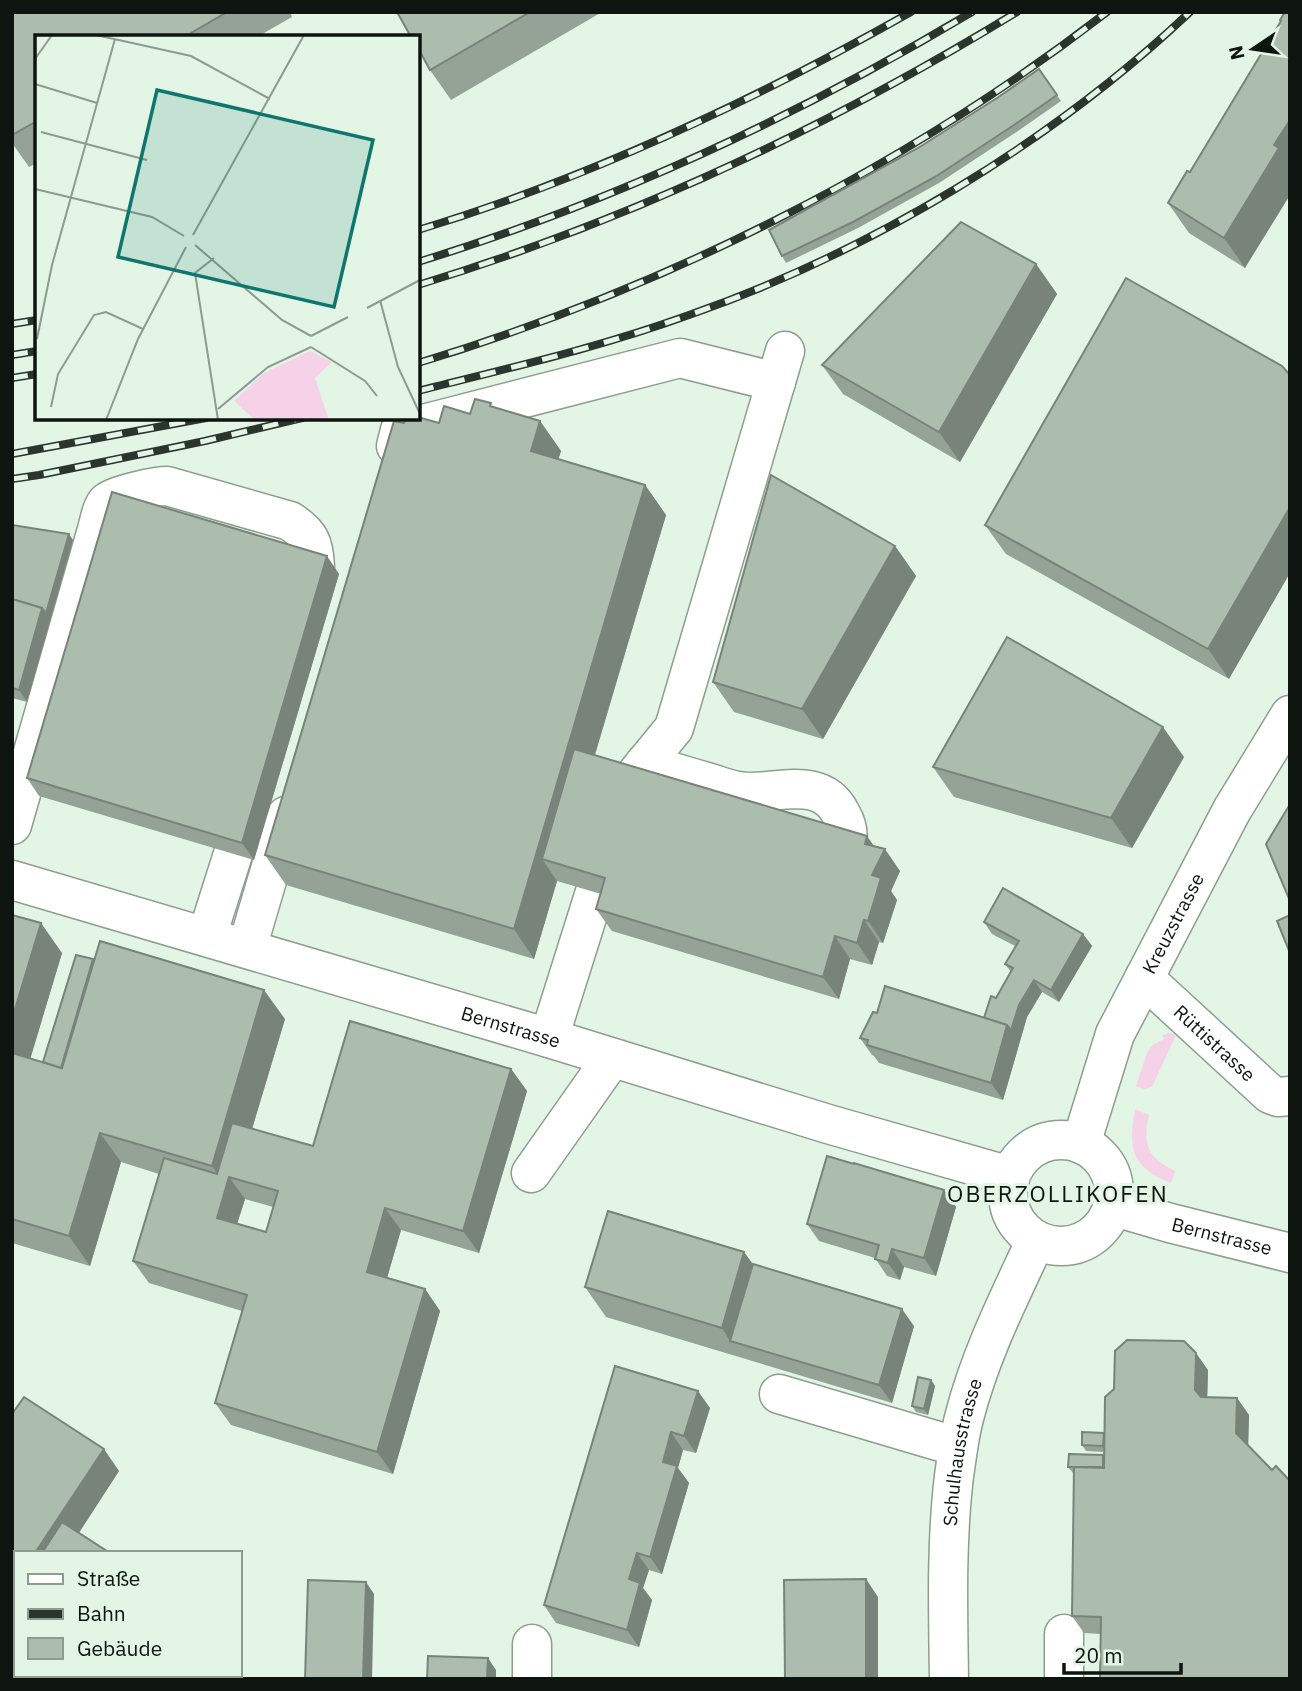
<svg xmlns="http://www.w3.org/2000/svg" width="1302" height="1691" viewBox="0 0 1302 1691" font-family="'IBM Plex Sans',sans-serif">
	<rect width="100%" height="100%" fill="#e3f5e5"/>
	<g fill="#f6d2e8">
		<polygon points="1169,1033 1176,1035 1152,1087 1144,1089 1136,1086 1147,1053 1153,1045 1164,1039 1163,1035"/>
		<path d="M1135 1109 1149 1115C1142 1144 1148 1158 1175 1171L1171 1183C1131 1167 1128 1149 1135 1109Z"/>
	</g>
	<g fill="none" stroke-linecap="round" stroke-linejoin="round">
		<g stroke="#8d9e8f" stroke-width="41">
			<g id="minor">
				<polyline points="396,446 400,430 680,358 776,382"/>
				<path d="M645 763C665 770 686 776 707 782 717 785 727 789 738 791 772 797 820 772 841 814 847 824 849 833 847 844"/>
				<polyline points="629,783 674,728 785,351"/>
				<path d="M12 825 96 533C99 524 101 508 107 502 114 495 156 486 167 486L290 521C310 534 314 543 315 567"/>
				<polyline points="207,936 233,854"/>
				<polyline points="247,948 286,816"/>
				<path id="s1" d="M1144 978 1270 1094 1278 1097 1290 1096"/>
				<polyline points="549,1038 595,892"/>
				<path id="s2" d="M1081 1144 1115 1034 1232 810 1290 715"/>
				<polyline points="531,1173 612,1058"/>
				<polyline points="779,1394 958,1447"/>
				<polyline points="1064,1634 1064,1679"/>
				<polyline points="532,1679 532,1644"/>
				<path id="s3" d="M949 1679C948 1611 946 1543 954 1476 957 1456 959 1437 964 1418 980 1355 1009 1298 1036 1240"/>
			</g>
		</g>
		<g stroke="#8d9e8f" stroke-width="41">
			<g id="major">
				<path id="s4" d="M12 880 549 1038 828 1124 1010 1176"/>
				<circle cx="1061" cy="1193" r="53"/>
				<path id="s5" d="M1112 1206 1170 1223 1290 1253"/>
			</g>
		</g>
		<use href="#minor" stroke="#fff" stroke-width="38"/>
		<use href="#major" stroke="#fff" stroke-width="38"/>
		<g stroke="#2c342e" stroke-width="8">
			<g id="rail">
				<path d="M418 230C590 178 755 100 911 12"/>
				<path d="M418 262C613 202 798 116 972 12"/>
				<path d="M418 285C628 221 829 127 1017 12"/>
				<polyline points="12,324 37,320"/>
				<polyline points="12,355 37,351"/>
				<path d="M418 363C665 288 902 170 1107 12"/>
				<polyline points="12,378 37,374"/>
				<path d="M418 391C509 368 601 347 689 315 870 252 1051 143 1190 12"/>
				<polyline points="12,454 206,418"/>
				<polyline points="12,479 39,475 205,441 302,418"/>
			</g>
		</g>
		<use href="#rail" stroke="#e3f5e5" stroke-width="5" stroke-dasharray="16" stroke-linecap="butt"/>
	</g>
	<g fill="#94a396" fill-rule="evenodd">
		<polygon points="12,12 290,12 292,17 257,37 37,37 37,163 29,167 12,143"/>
		<polygon points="397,12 602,12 451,100 430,70"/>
		<polygon points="1285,12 1245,268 1189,233 1168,203 1190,172 1281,22 1280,20"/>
		<polygon points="1039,69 1061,101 1018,131 939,183 858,228 786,263 782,256 918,148 997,98"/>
		<polygon points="1036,264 1057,294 960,462 843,394 822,365"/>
		<polygon points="1126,278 1229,679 1006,554 985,525"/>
		<polygon points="493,407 540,421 561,451 558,459 645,485 666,515 595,755 874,846 900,871 891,891 897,900 883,943 879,942 872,965 850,959 839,999 612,931 596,909 601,894 557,881 534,959 286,885 265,855 404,423 439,423"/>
		<polygon points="12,525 73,540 27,702 12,698"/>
		<polygon points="895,546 916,576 823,739 734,712 713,682"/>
		<polygon points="339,574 254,860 39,796 27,778"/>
		<polygon points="1184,757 1132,848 954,797 933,767"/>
		<path d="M12 915 62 953 30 1058 43 1062 93 959 94 961 285 1019 252 1129 313 1146 511 1069 527 1091 479 1253 401 1230 387 1278 425 1289 440 1311 393 1474 231 1425 215 1403 242 1311 149 1283 133 1261 159 1174 121 1162 90 1266 12 1243ZM245 1199 273 1207 266 1232 237 1224Z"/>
		<polygon points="984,922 1083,934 1092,946 1059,1002 1042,992 1027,1017 1003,1100 879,1063 874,1056 872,1055 860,1038 877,1013 984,1018 1011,972 1005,964 1015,946 992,934"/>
		<polygon points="944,1190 956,1207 936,1276 904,1267 900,1280 887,1276 875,1258 819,1241 807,1224"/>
		<polygon points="744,1252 753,1264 914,1326 892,1403 606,1317 585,1287"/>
		<polygon points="615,1366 710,1408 696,1453 683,1450 678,1468 689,1483 662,1574 649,1570 643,1588 652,1600 639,1647 556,1623 544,1605"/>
		<polygon points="1208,1370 1207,1397 1237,1398 1249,1415 1248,1446 1272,1470 1101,1634 1084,1633 1072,1616 1074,1473 1073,1473 1068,1467 1103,1455 1104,1452 1086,1451 1082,1445"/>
		<polygon points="931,1380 935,1386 928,1415 916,1412 912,1406"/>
		<polygon points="12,1414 119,1471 79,1532 16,1553 16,1595 12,1592"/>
		<polygon points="110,1675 167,1675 165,1679 115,1679"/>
	</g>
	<g fill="#78847a">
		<polygon points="1290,120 1290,195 1245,268 1224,238 1274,145"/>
		<polygon points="1036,264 1057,294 960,462 939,432"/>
		<polygon points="540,421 561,451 552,480 531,451"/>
		<polygon points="645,485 666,515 562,865 542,859 557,881 534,959 514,929"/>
		<polygon points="1290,507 1290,573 1229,679 1208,649"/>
		<polygon points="69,534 73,540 27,702 19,690 42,608"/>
		<polygon points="895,546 916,576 823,739 802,709"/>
		<polygon points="327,556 339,574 254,860 242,843"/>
		<polygon points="1163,727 1184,757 1132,848 1111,818"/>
		<polygon points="867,836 881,856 885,849 900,871 891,891 897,900 883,943 868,921 872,875 865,844"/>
		<polygon points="864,920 879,942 872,965 857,943"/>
		<polygon points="41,923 62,953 24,1080 12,1063 12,1019"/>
		<polygon points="1083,934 1092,946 1059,1002 1051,990"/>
		<polygon points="835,936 850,959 839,999 823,977"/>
		<polygon points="93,959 97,965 57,1085"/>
		<polygon points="1034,980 1042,992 1027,1017 1003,1100 991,1083 1007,1025"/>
		<polygon points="264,990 285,1019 237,1179 229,1177 245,1199 232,1240 217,1218 226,1187 212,1166"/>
		<polygon points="511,1069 527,1091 479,1253 463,1231"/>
		<polygon points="100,1133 121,1162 90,1266 69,1236"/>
		<polygon points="944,1190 956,1207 936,1276 924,1258"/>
		<polygon points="385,1208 401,1230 382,1295 367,1272"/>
		<polygon points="892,1249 904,1267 900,1280 888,1263"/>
		<polygon points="744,1252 765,1282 730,1341 722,1328"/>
		<polygon points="425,1289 440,1311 393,1474 377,1452"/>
		<polygon points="902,1309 914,1326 892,1403 879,1385"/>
		<polygon points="1196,1353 1208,1370 1207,1408 1195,1390"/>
		<polygon points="931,1380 935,1386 928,1415 924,1409"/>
		<polygon points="698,1391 710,1408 696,1453 684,1436"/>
		<polygon points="1237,1398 1249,1415 1248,1451 1236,1433"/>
		<polygon points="671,1432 683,1450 678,1468 689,1483 662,1574 650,1557 663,1462"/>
		<polygon points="104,1449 119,1471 66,1553 35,1553"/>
		<polygon points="637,1553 649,1570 643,1588 652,1600 639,1647 627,1630 629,1579"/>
		<polygon points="866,1579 878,1597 878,1679 866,1679"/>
		<polygon points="366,1582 374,1594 372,1679 363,1679"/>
		<polygon points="488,1658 496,1670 496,1679 487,1679"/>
		<polygon points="144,1675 167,1675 165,1679 142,1679"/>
	</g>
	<g fill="#acbdae" stroke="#78847a" stroke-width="2" fill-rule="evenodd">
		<polygon points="12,12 227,12 184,37 37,37 37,121 12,135"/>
		<polygon points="397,12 530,12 430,70 418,48 418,37 411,37"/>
		<polygon points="1285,12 1290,12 1290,120 1274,145 1279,148 1224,238 1168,203 1187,171 1190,172 1281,21 1280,20"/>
		<polygon points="1039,69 1057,95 1014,125 935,177 853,222 782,256 769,230 918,148 997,98"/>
		<polygon points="961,222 1036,264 939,432 822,365"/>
		<polygon points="1126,278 1282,366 1290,375 1290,507 1208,649 985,525"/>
		<polygon points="475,399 491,403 490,406 540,421 531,451 645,485 514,929 265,855 394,421 404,423 406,418 418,418 418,417 439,423 444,406 470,414"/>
		<polygon points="771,475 895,546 802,709 713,682"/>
		<polygon points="112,492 327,556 242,843 27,778"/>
		<polygon points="12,525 69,534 46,613 42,608 12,599"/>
		<polygon points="12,599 42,608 19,690 12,688"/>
		<polygon points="1007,637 1163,727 1111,818 933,767"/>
		<polygon points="574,749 867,836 865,844 885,849 872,875 881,878 868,921 864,920 857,943 835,936 823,977 596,909 605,878 542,859"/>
		<polygon points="1290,804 1290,901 1266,844"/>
		<polygon points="1003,888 1083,934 1051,990 1034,980 1019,1005 1011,1030 1007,1025 984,1018 991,996 996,998 1013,968 1005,964 1019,941 984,922"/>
		<polygon points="12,915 41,923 12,1019"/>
		<polygon points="1290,915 1290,953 1277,921"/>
		<polygon points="100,941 264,990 212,1166 100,1133 69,1236 12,1219 12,1053 62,1068"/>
		<polygon points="76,955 93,959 61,1068 43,1062"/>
		<polygon points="885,986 1007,1025 991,1083 867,1045 868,1040 860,1038 873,1012 877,1013"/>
		<path d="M350 1021 511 1069 463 1231 385 1208 367 1272 425 1289 377 1452 215 1403 247 1295 133 1261 164 1158 217 1174 232 1123 313 1146ZM229 1177 278 1191 266 1232 217 1218Z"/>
		<polygon points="827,1156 854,1164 854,1163 944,1190 924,1258 892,1249 888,1263 875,1259 879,1245 807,1224"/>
		<polygon points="608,1211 744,1252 722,1328 585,1287"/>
		<polygon points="753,1264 902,1309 879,1385 730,1341"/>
		<polygon points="1127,1340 1184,1341 1196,1353 1195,1390 1201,1397 1237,1398 1236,1433 1272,1470 1276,1466 1290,1481 1290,1679 1100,1679 1101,1617 1072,1616 1074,1467 1104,1468 1105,1397 1114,1389 1115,1351"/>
		<polygon points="615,1366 698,1391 684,1436 671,1432 663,1462 677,1466 650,1557 637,1553 629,1579 640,1583 627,1630 544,1605"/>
		<polygon points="918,1377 931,1380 924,1409 912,1406"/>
		<polygon points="24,1397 104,1449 35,1553 16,1553 16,1583 12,1580 12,1414"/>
		<polygon points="1082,1432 1104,1433 1103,1446 1082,1445"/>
		<polygon points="1069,1454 1103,1455 1103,1467 1068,1467"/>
		<polygon points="62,1522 110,1553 42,1553"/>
		<polygon points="866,1579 866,1679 785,1679 784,1580"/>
		<polygon points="308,1580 366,1582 363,1679 305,1679"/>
		<polygon points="428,1656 488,1658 487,1679 427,1679"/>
		<polygon points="124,1675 144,1675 142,1679 129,1679"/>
	</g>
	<g text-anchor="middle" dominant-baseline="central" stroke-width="6" stroke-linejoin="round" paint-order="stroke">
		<g font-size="19" fill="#0e140f" stroke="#e3f5e5">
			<text stroke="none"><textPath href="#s2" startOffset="240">Kreuzstrasse</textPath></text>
			<text stroke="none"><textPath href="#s4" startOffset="520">Bernstrasse</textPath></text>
			<text stroke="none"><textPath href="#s1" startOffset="96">Rüttistrasse</textPath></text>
			<text stroke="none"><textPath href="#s5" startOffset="114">Bernstrasse</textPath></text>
			<text stroke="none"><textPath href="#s3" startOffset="228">Schulhausstrasse</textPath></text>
		</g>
		<g font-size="23" letter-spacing="2" fill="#0e140f" stroke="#e3f5e5">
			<text x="1058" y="1193">OBERZOLLIKOFEN</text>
		</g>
	</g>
	<g transform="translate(35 35)">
		<rect width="385" height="385" fill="#e3f5e5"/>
		<path d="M275 316 297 327 280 343 294 385H220L199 366 229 338Z" fill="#f6d2e8"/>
		<path fill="none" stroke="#8e9b8f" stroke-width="2" d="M61 0 156 21 235 64M0 24 17 0M0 49 62 68M6 97 112 125M0 154 117 182 149 201M158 200 269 0M160 210 247 285 276 301M179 223 160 238 183 385M345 265 363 332 385 379M332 273 385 245M276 301 313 282M2 304 17 230 80 4M276 312 330 346 342 361M16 372 23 339 59 280 71 277 108 294M183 374 233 332 276 312M71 385 103 304 151 212"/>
		<path fill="#0f766e" fill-opacity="0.15" stroke="#0f766e" stroke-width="3.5" d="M122 55 338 105 299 272 83 222Z"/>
		<rect width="385" height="385" fill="none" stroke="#0e140f" stroke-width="3.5"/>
	</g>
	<rect width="1302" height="1691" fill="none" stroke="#0e140f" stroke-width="28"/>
	<rect x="14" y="1551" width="228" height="126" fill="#e3f5e5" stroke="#8e9b8f" stroke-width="2"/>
	<rect x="28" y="1574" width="35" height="10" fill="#ffffff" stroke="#8e9b8f" stroke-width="2"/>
	<text x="77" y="1586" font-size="21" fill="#0e140f">Straße</text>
	<rect x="28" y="1609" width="35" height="10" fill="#2c342e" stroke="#8e9b8f" stroke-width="2"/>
	<text x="77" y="1621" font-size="21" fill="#0e140f">Bahn</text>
	<rect x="28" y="1638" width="35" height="21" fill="#acbdae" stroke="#8e9b8f" stroke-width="2"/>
	<text x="77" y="1656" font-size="21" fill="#0e140f">Gebäude</text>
	<g transform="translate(1253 49) rotate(257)" stroke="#e3f5e5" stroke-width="5" paint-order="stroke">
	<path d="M0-5L12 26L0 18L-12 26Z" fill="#0e140f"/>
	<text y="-10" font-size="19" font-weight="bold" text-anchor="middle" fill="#0e140f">N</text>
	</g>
	<path d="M1064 1663v10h117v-10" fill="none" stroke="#0e140f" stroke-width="3.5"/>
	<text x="1074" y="1663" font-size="21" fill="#0e140f" stroke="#e3f5e5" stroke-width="5" paint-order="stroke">20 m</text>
</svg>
